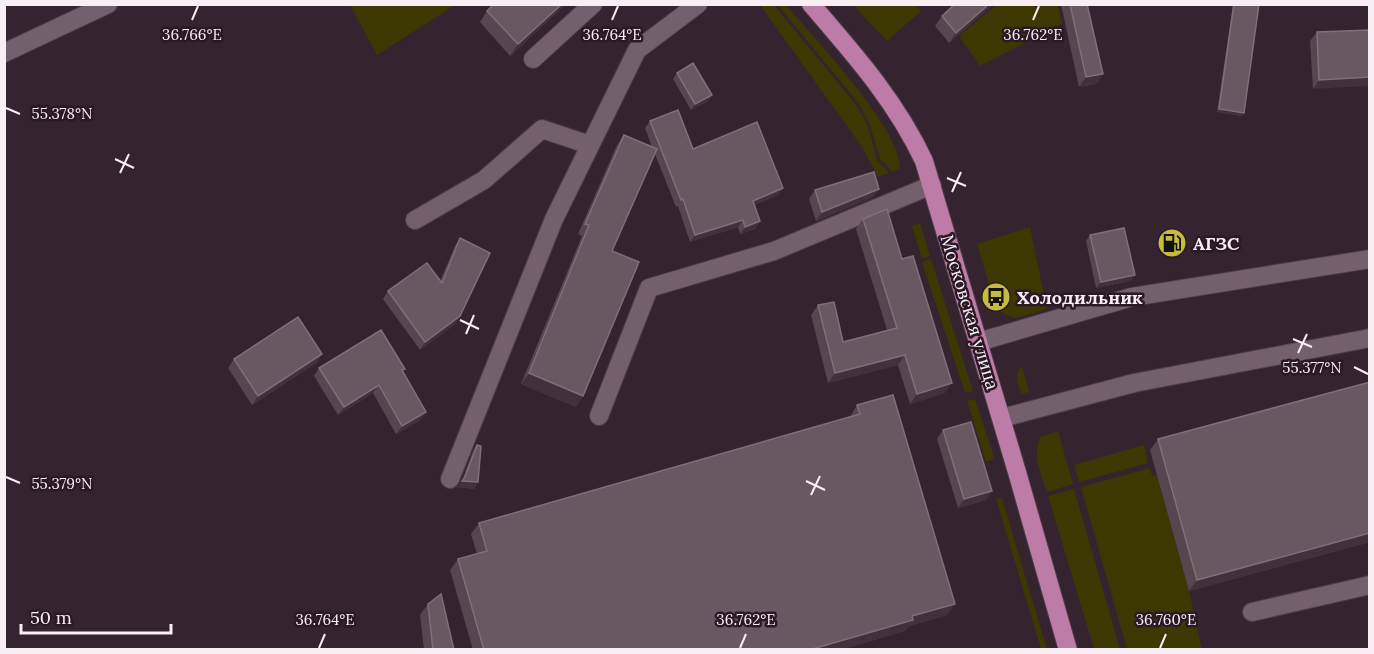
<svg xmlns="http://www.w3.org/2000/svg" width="1374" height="654" viewBox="0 0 1374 654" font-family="Lora,serif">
	<rect width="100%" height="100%" fill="#35232f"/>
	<g fill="#3d3802">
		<polygon points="450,4 452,7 377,55 350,5"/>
		<polygon points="760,5 774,5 857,106 868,126 877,160 889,173 878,177 862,147"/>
		<path d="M778 5H786C814 38 900 127 900 169L893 172 880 159 870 125 859 104Z"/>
		<polygon points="853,5 916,5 921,11 887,41"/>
		<polygon points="996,5 1058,5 1062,24 980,66 959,36"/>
		<polygon points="920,223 930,256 922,259 912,226"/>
		<polygon points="1030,227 1047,309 1015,318 1004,314 995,305 977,244"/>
		<polygon points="931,259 973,391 965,393 922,262"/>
		<path d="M1022 366 1029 392 1021 394C1018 384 1013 374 1022 366Z"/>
		<polygon points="975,399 994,457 991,460 986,462 967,401"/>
		<path d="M1058 431 1073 484 1047 492C1041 473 1031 454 1041 437Z"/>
		<polygon points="1144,445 1148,463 1079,482 1074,465"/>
		<polygon points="1150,468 1152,476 1157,475 1189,591 1202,649 1127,649 1081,487"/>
		<polygon points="1074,489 1120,649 1094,649 1048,496"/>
		<polygon points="1002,498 1047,649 1041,649 996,499"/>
	</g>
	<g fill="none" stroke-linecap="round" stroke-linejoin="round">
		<g stroke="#4d3e48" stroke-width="20">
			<g id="minor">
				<polyline points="4,53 108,4"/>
				<polyline points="533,59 593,4"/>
				<polyline points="415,220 484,180 542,129 590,145"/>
				<polyline points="978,342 1132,297 1370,259"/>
				<polyline points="599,416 649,288 774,251 932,185"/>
				<polyline points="1002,418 1134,383 1370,338"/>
				<polyline points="450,479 554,219 637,50 698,4"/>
				<polyline points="1252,612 1370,585"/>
			</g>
		</g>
		<g stroke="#4d3e48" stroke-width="20">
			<path id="major" d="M811 4C854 54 896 101 924 161L1017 472 1068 650"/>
		</g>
		<use href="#minor" stroke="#745f6c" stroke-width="18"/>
		<use href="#major" stroke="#bc7ca7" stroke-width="18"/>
	</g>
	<g fill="#574550">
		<polygon points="566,4 510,56 480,22 487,11"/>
		<polygon points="994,4 949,43 935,26 942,16"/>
		<polygon points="1061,4 1087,4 1103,74 1096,84 1079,87"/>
		<polygon points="1233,4 1259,4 1244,113 1241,116 1217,112"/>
		<polygon points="1370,30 1313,89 1310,41 1317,32"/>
		<polygon points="677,73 712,95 708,101 691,110 673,79"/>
		<polygon points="650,121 693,149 783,188 778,195 754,205 760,221 755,229 740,234 738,227 690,242 678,206 676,207 655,154 612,251 583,396 576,407 521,384 582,236 578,234 617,145 624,135 652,147 645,128"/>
		<polygon points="879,189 873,197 816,221 809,199 815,190"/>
		<polygon points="863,219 945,393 910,404 898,365 828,383 811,315 818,305 843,342 887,330 856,229"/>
		<polygon points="1090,235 1135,275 1130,281 1096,288 1086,241"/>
		<polygon points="460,238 455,324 420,350 383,299 388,291 440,281 455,246"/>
		<polygon points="322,354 316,363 252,405 228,368 234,359"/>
		<polygon points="319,368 403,371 426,412 420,420 396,434 373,393 338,415 314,376"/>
		<polygon points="1370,382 1370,542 1189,591 1150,450 1158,439"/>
		<polygon points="857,405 947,615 909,626 905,631 840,650 473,650 450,570 458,559 477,554 471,534 479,523 850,417"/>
		<polygon points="943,430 986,500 958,508 937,439"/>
		<polygon points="477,445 478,482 474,489 457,487 461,483 473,451"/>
		<polygon points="428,604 454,650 424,650 420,615"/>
	</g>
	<g fill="#42303c">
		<polygon points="562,4 566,4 510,56 518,44"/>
		<polygon points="989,4 994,4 949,43 956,33"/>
		<polygon points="1103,74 1096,84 1079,87 1086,77"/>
		<polygon points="1370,77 1370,86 1313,89 1319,80"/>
		<polygon points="712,95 708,101 691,110 695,104"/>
		<polygon points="1219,109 1244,113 1241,116 1217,112"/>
		<polygon points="783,188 778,195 748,208 753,201"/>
		<polygon points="879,189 873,197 816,221 822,212"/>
		<polygon points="743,220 738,227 690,242 695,235"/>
		<polygon points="760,221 755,229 740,234 745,227"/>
		<polygon points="1135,275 1130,281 1096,288 1101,282"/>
		<polygon points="460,316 455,324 420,350 425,342"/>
		<polygon points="322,354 316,363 252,405 258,396"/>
		<polygon points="905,355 898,365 828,383 835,373"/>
		<polygon points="529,373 583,396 576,407 521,384"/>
		<polygon points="952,383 945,393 910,404 917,394"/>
		<polygon points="379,385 373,393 338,415 344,407"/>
		<polygon points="426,412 420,420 396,434 402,426"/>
		<polygon points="462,481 478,482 474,489 457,487"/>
		<polygon points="992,491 986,500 958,508 964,499"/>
		<polygon points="1370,533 1370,542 1189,591 1197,580"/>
		<polygon points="955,604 947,615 909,626 905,631 840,650 809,650 912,616"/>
	</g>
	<g fill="#695762" stroke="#806f79" stroke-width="1.5">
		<polygon points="494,4 562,4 518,44 487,11"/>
		<polygon points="955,4 989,4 956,33 942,16"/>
		<polygon points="1070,4 1087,4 1103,74 1086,77"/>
		<polygon points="1234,4 1259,4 1244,113 1219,109"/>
		<polygon points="1370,30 1370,77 1319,80 1317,32"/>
		<polygon points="693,63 712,95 695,104 677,73"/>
		<polygon points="678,110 693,149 757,122 783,188 753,201 760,221 745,227 743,220 695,235 683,199 681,200 650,121"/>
		<polygon points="624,135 657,149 612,251 639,262 583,396 529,373 589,225 585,224"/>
		<polygon points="874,172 879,189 822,212 815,190"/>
		<polygon points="887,209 902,259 913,256 952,383 917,394 905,355 835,373 818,305 834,302 843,342 897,328 863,219"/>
		<polygon points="1124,228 1135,275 1101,282 1090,235"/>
		<polygon points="460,238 490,253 460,316 425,342 388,291 427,263 442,283"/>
		<polygon points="298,317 322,354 258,396 234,359"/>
		<polygon points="381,330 405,369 402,370 426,412 402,426 379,385 344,407 319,368"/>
		<polygon points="1370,382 1370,533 1197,580 1158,439"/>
		<polygon points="893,395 955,604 912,616 913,620 809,650 484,650 458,559 487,551 479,523 860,414 857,405"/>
		<polygon points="971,422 992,491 964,499 943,430"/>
		<polygon points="477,445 481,446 478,482 462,481 465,477"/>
		<polygon points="441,594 454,650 433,650 428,604"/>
	</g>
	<path fill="none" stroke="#faeef5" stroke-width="2" d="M192 20 198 6M612 20 618 6M1033 20 1039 6M6 108 20 114M115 159 134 168M120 173 129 154M947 178 966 186M952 192 961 172M460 320 479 329M466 334 474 315M1293 339 1312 347M1298 353 1307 334M1354 367 1368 374M6 477 20 483M806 481 825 490M811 495 820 476M319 648 325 634M740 648 746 634M1160 648 1166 634"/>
	<defs>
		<g id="fuel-disc" transform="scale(1.5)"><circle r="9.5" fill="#c7bb3c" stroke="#2b1925"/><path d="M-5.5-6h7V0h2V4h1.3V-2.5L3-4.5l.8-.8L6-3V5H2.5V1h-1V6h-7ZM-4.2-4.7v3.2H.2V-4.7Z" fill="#111"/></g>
		<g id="bus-disc" transform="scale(1.5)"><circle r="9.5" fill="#c7bb3c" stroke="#2b1925"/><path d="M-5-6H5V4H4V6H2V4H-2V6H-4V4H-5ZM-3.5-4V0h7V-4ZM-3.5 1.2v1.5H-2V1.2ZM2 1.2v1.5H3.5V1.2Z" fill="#111"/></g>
	</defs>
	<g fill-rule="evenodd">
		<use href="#fuel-disc" x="1172" y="243"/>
		<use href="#bus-disc" x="996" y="297"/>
	</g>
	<g text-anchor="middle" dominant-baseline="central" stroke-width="5" stroke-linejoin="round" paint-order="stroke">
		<g font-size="18" font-weight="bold" fill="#faeef5" stroke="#2b1925" text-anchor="start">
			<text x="1193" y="243">АГЗС</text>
			<text x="1017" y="297">Холодильник</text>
		</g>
		<g font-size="18" fill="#faeef5" stroke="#2b1925">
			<text transform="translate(970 312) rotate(73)">Московская улица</text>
		</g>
	</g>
	<g font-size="15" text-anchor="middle" fill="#faeef5" stroke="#2b1925" stroke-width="5" stroke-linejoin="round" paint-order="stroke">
		<text x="192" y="40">36.766°E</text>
		<text x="612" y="40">36.764°E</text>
		<text x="1033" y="40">36.762°E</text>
		<text x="62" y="119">55.378°N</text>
		<text x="1312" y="373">55.377°N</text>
		<text x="62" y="489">55.379°N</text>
		<text x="325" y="625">36.764°E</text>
		<text x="746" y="625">36.762°E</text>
		<text x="1166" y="625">36.760°E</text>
	</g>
	<rect width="1374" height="654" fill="none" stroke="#faeef5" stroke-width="12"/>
	<path d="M21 624v9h150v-9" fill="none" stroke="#faeef5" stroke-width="3"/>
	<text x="30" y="624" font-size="18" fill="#faeef5" stroke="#2b1925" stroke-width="4.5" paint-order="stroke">50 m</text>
</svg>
